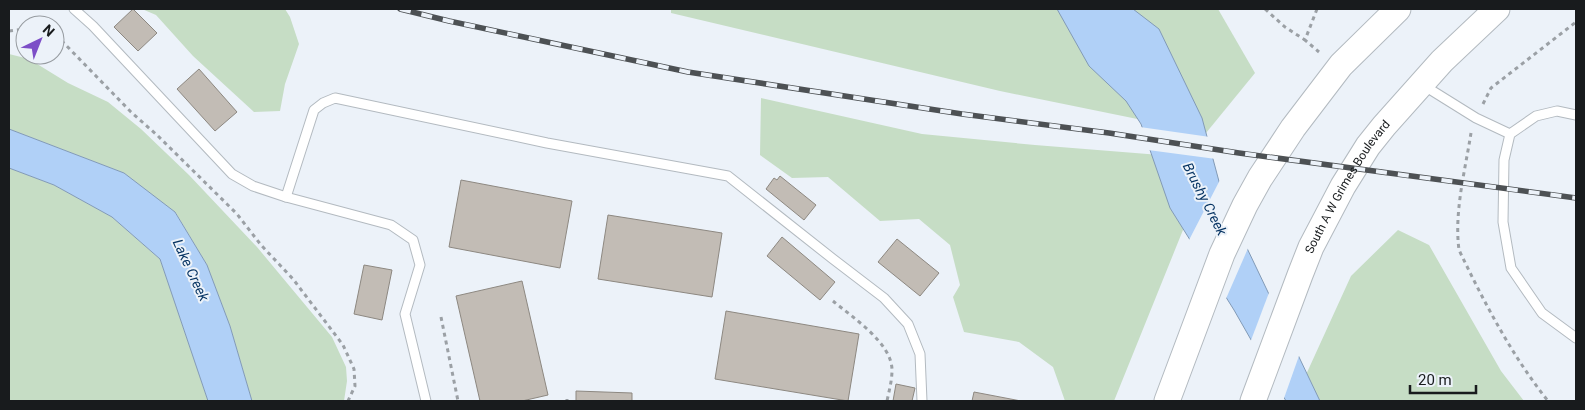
<svg xmlns="http://www.w3.org/2000/svg" width="1585" height="410" viewBox="0 0 1585 410" font-family="Roboto,sans-serif">
	<rect width="100%" height="100%" fill="#ecf2f9"/>
	<g fill="#c6ddc5">
		<polygon points="142,9 285,9 290,17 299,44 285,84 280,111 254,112 193,56 156,15"/>
		<polygon points="671,9 1218,9 1255,73 1206,133 1000,91 671,13"/>
		<polygon points="9,54 29,59 68,83 108,102 141,129 189,175 257,247 332,337 346,367 347,381 344,401 252,401 230,326 207,265 176,213 124,173 9,129"/>
		<polygon points="761,98 922,134 1035,145 1160,155 1185,225 1114,401 1065,401 1053,367 1019,342 964,332 953,297 960,285 950,245 919,219 880,221 828,177 792,178 760,155"/>
		<polygon points="9,168 54,185 112,217 160,259 208,401 9,401"/>
		<polygon points="1398,230 1429,245 1501,371 1524,401 1294,401 1351,276"/>
	</g>
	<g fill="#b0d0f7" stroke="#829ab6">
		<polygon points="1057,9 1133,9 1159,29 1202,118 1224,200 1320,401 1286,401 1234,310 1170,208 1141,124 1126,101 1089,66"/>
		<polygon points="9,129 124,173 175,212 207,265 230,326 252,401 208,401 160,259 112,217 54,185 9,168"/>
	</g>
	<g fill="#ecf2f9">
		<polygon points="1140,127 1210,137 1216,159 1148,150"/>
		<polygon points="1221,178 1226,199 1249,246 1225,301 1188,242"/>
		<polygon points="1270,290 1300,353 1283,401 1250,343"/>
	</g>
	<g fill="#c2bcb5" stroke="#8d8881">
		<polygon points="133,9 157,33 138,51 114,27"/>
		<polygon points="199,69 237,112 215,131 177,89"/>
		<polygon points="780,176 816,205 804,220 766,189 774,178 777,180"/>
		<polygon points="461,180 572,201 560,268 449,247"/>
		<polygon points="608,215 722,233 712,297 598,279"/>
		<polygon points="782,237 835,282 820,300 767,256"/>
		<polygon points="897,239 939,273 920,296 878,262"/>
		<polygon points="364,265 392,270 382,320 354,314"/>
		<polygon points="522,281 548,395 522,401 480,401 456,296"/>
		<polygon points="726,311 859,334 848,401 715,379"/>
		<polygon points="896,384 915,388 912,401 893,401"/>
		<polygon points="576,391 632,393 632,401 576,401"/>
		<polygon points="974,392 1021,401 972,401"/>
	</g>
	<g fill="none" stroke-linecap="round" stroke-linejoin="round">
		<g stroke="#b3bac0" stroke-width="11">
			<g id="service">
				<polyline points="74,9 93,26 232,174 253,186 286,197 391,225 413,240 420,265 405,314 426,401"/>
				<polyline points="1423,85 1476,118 1510,134"/>
				<polyline points="1576,115 1557,111 1536,116 1510,134 1504,160 1503,222 1511,268 1542,313 1576,338"/>
				<polyline points="286,197 314,110 323,103 335,98 547,143 728,176 833,259 884,298 908,324 920,354 922,401"/>
			</g>
		</g>
		<g stroke="#b3bac0" stroke-width="27">
			<g id="secondary">
				<polyline points="1167,401 1222,254 1245,205 1260,178 1293,128 1341,65 1398,9"/>
				<path id="s1" d="M1253 401 1300 275 1311 247 1343 186 1368 146 1384 126 1442 61 1497 9"/>
			</g>
		</g>
		<g stroke="#9ba0a5" stroke-width="3" stroke-dasharray="4 4" stroke-linecap="butt">
			<polyline points="1265,9 1285,27 1305,40"/>
			<polyline points="1317,9 1305,40 1319,52"/>
			<polyline points="9,31 25,29"/>
			<polyline points="55,36 58,37 131,112 158,136 237,214 261,245 293,279 343,345 354,369 355,386 348,401"/>
			<polyline points="1483,104 1491,88 1576,22"/>
			<path d="M1471 133C1465 171 1454 212 1459 250 1484 302 1512 356 1548 401"/>
			<path d="M833 301C852 317 892 343 892 370 892 381 889 391 887 401"/>
			<polyline points="441,317 458,401"/>
			<polyline points="567,401 567,399"/>
		</g>
		<use href="#service" stroke="#fff" stroke-width="9"/>
		<use href="#secondary" stroke="#fff" stroke-width="25"/>
		<g stroke="#4d5154" stroke-width="5.5">
			<polyline id="rail" points="400,9 449,21 688,72 962,114 1109,133 1239,153 1576,198"/>
		</g>
		<use href="#rail" stroke="#ecf2f9" stroke-width="4" stroke-dasharray="11" stroke-linecap="butt"/>
	</g>
	<g text-anchor="middle" dominant-baseline="central" stroke-width="4" stroke-linejoin="round" paint-order="stroke">
		<g font-size="12" fill="#181b1d" stroke="#ecf2f9">
			<text stroke="none"><textPath href="#s1" startOffset="235">South A W Grimes Boulevard</textPath></text>
		</g>
		<g font-size="14" font-style="italic" fill="#083564" stroke="#ecf2f9">
			<text transform="translate(1205 199) rotate(63)">Brushy Creek</text>
			<text transform="translate(191 270) rotate(65)">Lake Creek</text>
		</g>
	</g>
	<rect width="1585" height="410" fill="none" stroke="#181b1d" stroke-width="20"/>
	<g transform="translate(40 40) rotate(43)"><circle r="24" fill="#ecf2f9" stroke="#979ca1"/>
	<path d="M0-4L9 19L0 12L-9 19Z" fill="#7c4ec7"/>
	<text y="-8" font-size="14" font-weight="bold" text-anchor="middle" fill="#181b1d">N</text>
	</g>
	<path d="M1410 385v8h66v-8" fill="none" stroke="#181b1d" stroke-width="2.5"/>
	<text x="1418" y="385" font-size="15" fill="#181b1d" stroke="#ecf2f9" stroke-width="4" paint-order="stroke">20 m</text>
</svg>
